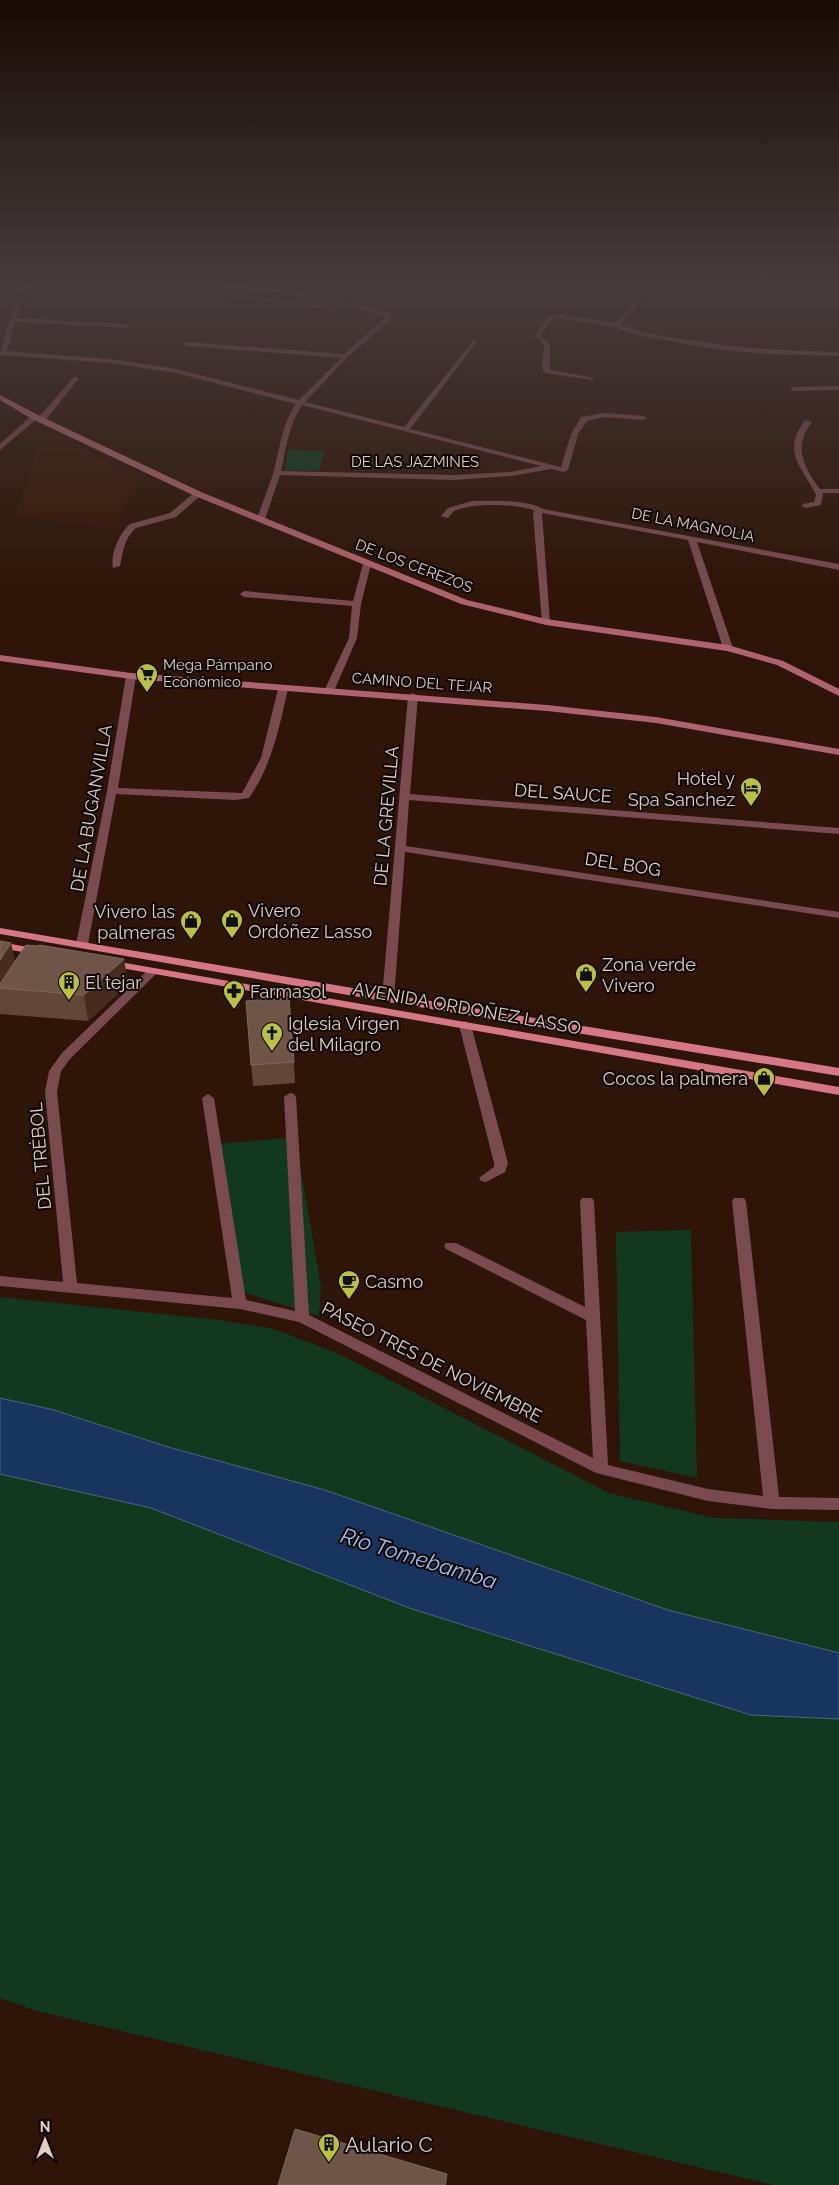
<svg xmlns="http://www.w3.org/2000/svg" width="839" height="2185" viewBox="0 0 839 2185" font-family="Raleway,sans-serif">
	<rect width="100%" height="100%" fill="#2e1507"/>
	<polygon fill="#371806" points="38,448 81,448 137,475 117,530 15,516"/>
	<g fill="#123920">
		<polygon points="288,450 325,451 319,470 285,471"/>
		<polygon points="295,1137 321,1286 319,1316 239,1291 218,1144"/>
		<polygon points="691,1230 697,1478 620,1461 616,1232"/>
		<polygon points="0,1297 218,1320 274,1329 341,1355 609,1493 714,1518 839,1522 839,1653 668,1610 325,1490 168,1447 54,1410 0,1398"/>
		<polygon points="0,1474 151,1508 751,1715 839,1719 839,2185 773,2185 37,2011 0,1998"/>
	</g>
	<polygon fill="#17355e" stroke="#54637d" points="0,1398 54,1410 168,1447 325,1490 668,1610 839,1653 839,1719 751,1715 412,1609 151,1508 0,1474"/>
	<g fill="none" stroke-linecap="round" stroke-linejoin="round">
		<g fill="#794b51" fill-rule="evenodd">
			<path d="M189 282C257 282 326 295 391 314V319L348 357 305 402 404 427 474 340 476 341V343L410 429 561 467 571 434 581 417 604 413 643 416 647 418 643 420 604 417 587 421 578 434 568 470 564 472 551 469 511 476 454 480 280 475 265 519 258 521 257 519C262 504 268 489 273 474 280 449 281 426 296 404L176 373 111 363 0 355 9 320 25 286 28 284 31 286 16 318 127 324 130 326 127 328 15 322 7 351 111 359 176 369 299 400 341 358 187 346 184 344 187 342 344 354 386 317 340 303 283 293 191 285ZM302 405 541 466 511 472 454 475 281 471C286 448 289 425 302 405Z"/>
			<path d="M632 282H638L644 294 636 309 620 324C641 333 661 336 683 339 735 348 786 351 839 352V356L767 354 722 350 635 335 614 327 559 318 551 320 541 336 550 345V370L595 378 592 380 545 373 542 368 544 345 535 336 547 318 559 314 615 323 631 307 638 294Z"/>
			<polygon points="665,282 747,282 704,287"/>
			<polygon points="227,294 330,305 333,307 330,309 225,297"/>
			<polygon points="74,377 79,378 44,422 38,422 38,418"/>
			<polygon points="839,386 839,390 793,391 790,389 793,387"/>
			<polygon points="32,415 39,417 0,450 0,444"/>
			<path d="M805 420 812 422C793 447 803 466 820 489H839V493H823L821 505 806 508 802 506 803 504 814 502 816 495C802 466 781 453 805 420Z"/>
			<path d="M195 492 202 494 176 517 136 528C124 538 123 552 120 566L113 568C110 554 119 534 130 524L170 513Z"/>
			<path d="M472 501C490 501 528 499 543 509L839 564V570L697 542 733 648 728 651 723 648 688 540 542 513 550 622 546 625 542 622 533 513 535 511C521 504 476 503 460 509 454 510 452 513 448 518L441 516 448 508Z"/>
			<polygon points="367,561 371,564 361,604 357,638 334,691 332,693 326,693 324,691 349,638 352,606 244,597 240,594 244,591 353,601 363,564"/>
			<path d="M131 673 136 676 118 788 242 793 261 758 278 689 283 686 288 689C279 728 272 765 249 798L235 800 116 794 88 944 82 947 76 944 107 791 126 676Z"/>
			<polygon points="413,693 418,696 410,794 839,828 839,834 409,800 406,846 839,912 839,918 405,852 394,998 388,1002 384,1001 382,998 408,696"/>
			<polygon points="153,968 159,971 157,973 70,1059 61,1071 57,1092 77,1283 232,1298 202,1098 208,1094 214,1098 246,1300 295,1311 284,1097 290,1093 294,1094 296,1097 309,1315 593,1458 586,1320 446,1249 444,1246 446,1243 456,1243 585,1307 580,1201 582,1198 592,1198 594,1201 608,1465 708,1489 763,1496 732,1201 734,1198 744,1198 746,1201 779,1497 839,1498 839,1510 772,1509 708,1501 596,1473 299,1322 240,1309 0,1286 0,1276 63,1282 45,1092 49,1071 62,1053 149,969"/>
			<polygon points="465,1021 471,1025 508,1163 505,1172 486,1182 481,1181 479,1178 494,1167 494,1163 459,1025"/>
		</g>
		<g fill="#ae646f" fill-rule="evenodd">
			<polygon points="39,282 48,282 0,297 0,293"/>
			<polygon points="0,395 38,415 201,492 467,600 546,619 728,645 783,661 839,689 839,696 777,665 727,651 546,625 461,604 195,496 32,419 0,400"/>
			<polygon points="0,655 131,673 547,705 656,717 839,749 839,755 656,723 547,711 131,679 0,661"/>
		</g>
		<g fill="#d67786" fill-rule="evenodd">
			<polygon points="0,928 388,994 839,1068 839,1076 388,1002 0,934"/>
			<polygon points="0,942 39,949 45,952 39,955 0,948"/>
			<polygon points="108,960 839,1087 839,1095 104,965 102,963 104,961"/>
		</g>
	</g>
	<g fill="#624638">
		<polygon points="0,941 11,943 15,962 124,959 128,985 88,1021 0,1014"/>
		<polygon points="246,1001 294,1062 295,1083 253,1086"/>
	</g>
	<g fill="#472c1e">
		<polygon points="11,943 16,969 0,988 0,960"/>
		<polygon points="124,959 128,985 88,1021 84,995"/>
		<polygon points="447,2174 447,2185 445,2185"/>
	</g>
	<g fill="#6f5547" stroke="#81685b">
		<polygon points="0,941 11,943 0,960"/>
		<polygon points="26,945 38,946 39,945 124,959 84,995 0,988 0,984"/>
		<polygon points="289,998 294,1062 251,1065 246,1001"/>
		<polygon points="295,2129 447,2174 445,2185 278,2185"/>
	</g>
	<linearGradient id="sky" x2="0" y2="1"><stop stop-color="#190c04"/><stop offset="0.48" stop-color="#463b3c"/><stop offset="1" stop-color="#463b3c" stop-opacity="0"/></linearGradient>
	<rect width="839" height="588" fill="url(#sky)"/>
	<defs>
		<g id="supermarket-pin" transform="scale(1.125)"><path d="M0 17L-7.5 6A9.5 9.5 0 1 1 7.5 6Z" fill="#b9c046" stroke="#0e0502"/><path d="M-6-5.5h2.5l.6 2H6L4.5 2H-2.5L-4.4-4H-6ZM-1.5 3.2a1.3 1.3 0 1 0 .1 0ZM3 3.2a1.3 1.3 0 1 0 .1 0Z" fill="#111"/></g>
		<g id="hotel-pin" transform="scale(1.125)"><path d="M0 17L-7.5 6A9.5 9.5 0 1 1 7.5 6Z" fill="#b9c046" stroke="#0e0502"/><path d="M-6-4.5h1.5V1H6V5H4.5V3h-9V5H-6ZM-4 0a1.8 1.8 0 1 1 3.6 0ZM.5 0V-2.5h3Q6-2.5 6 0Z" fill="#111"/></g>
		<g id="shop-pin" transform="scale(1.125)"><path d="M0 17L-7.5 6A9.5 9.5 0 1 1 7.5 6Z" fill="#b9c046" stroke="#0e0502"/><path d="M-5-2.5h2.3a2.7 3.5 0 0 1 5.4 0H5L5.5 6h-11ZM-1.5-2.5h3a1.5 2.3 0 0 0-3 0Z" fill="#111"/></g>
		<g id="building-pin" transform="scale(1.125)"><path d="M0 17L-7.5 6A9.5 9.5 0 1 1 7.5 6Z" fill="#b9c046" stroke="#0e0502"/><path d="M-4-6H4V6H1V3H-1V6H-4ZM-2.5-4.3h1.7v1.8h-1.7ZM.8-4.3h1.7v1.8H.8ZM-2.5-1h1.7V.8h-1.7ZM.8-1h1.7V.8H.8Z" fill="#111"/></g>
		<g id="pharmacy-pin" transform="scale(1.125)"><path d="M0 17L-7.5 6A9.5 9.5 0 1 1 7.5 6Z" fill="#b9c046" stroke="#0e0502"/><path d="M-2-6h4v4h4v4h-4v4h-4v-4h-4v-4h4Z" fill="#111"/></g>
		<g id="church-pin" transform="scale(1.125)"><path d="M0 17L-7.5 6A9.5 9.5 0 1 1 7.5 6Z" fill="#b9c046" stroke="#0e0502"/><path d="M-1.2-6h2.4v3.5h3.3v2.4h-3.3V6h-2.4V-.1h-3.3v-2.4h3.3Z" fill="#111"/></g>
		<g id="cafe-pin" transform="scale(1.125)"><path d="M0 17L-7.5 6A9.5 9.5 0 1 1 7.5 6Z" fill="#b9c046" stroke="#0e0502"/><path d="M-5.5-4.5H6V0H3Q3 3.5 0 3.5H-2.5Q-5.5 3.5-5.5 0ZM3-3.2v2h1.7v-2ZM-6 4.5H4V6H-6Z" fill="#111"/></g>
	</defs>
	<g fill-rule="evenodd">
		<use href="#supermarket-pin" x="147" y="674"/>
		<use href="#hotel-pin" x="751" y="788"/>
		<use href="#shop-pin" x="232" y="920"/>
		<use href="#shop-pin" x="191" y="921"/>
		<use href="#shop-pin" x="586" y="974"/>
		<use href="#building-pin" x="69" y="982"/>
		<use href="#pharmacy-pin" x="234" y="991"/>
		<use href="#church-pin" x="272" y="1033"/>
		<use href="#shop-pin" x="764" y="1078"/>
		<use href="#cafe-pin" x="349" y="1281"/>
		<use href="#building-pin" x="329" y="2144"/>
	</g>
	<g text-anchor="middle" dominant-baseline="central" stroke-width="4" stroke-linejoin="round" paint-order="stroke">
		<g font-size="15" fill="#e1cfc6" stroke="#0e0502">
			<text x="415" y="462">DE LAS JAZMINES</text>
			<text transform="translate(693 525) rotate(11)">DE LA MAGNOLIA</text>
			<text transform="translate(414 566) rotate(21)">DE LOS CEREZOS</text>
			<text transform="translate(422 683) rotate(4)">CAMINO DEL TEJAR</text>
		</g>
		<g font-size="15" fill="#e1cfc6" stroke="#0e0502" text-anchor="start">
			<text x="163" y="665">Mega Pámpano<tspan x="163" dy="17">Económico</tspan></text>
		</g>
		<g font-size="18" fill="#e1cfc6" stroke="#0e0502" text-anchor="start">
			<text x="735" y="778" text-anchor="end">Hotel y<tspan x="735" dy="21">Spa Sanchez</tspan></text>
			<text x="248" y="910">Vivero<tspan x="248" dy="21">Ordóñez Lasso</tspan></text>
			<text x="175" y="911" text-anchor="end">Vivero las<tspan x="175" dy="21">palmeras</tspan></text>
			<text x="602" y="964">Zona verde<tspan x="602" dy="21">Vivero</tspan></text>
			<text x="85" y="982">El tejar</text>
			<text x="250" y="991">Farmasol</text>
			<text x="288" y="1023">Iglesia Virgen<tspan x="288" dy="21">del Milagro</tspan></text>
			<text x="748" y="1078" text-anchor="end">Cocos la palmera</text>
			<text x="365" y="1281">Casmo</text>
		</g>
		<g font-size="18" fill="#e1cfc6" stroke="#0e0502">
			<text transform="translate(563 793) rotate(4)">DEL SAUCE</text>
			<text transform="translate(91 808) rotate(-80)">DE LA BUGANVILLA</text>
			<text transform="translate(386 816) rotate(-85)">DE LA GREVILLA</text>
			<text transform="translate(623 864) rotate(9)">DEL BOG</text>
			<text transform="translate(467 1008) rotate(10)">AVENIDA ORDOÑEZ LASSO</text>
			<text transform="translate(40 1156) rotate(-95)">DEL TRÉBOL</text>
			<text transform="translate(432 1362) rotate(27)">PASEO TRES DE NOVIEMBRE</text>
		</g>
		<g font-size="21" fill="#e1cfc6" stroke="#0e0502" text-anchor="start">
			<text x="345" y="2144">Aulario C</text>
		</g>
		<g font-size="22" font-style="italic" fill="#9dc4fb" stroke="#0e0502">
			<text transform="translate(419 1558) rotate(17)">Río Tomebamba</text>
		</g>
	</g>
	<g transform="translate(45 2140)" stroke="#0e0502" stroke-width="4" paint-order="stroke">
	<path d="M0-4L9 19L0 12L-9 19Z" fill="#e1cfc6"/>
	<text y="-8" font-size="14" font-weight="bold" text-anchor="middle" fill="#e1cfc6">N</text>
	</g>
</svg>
